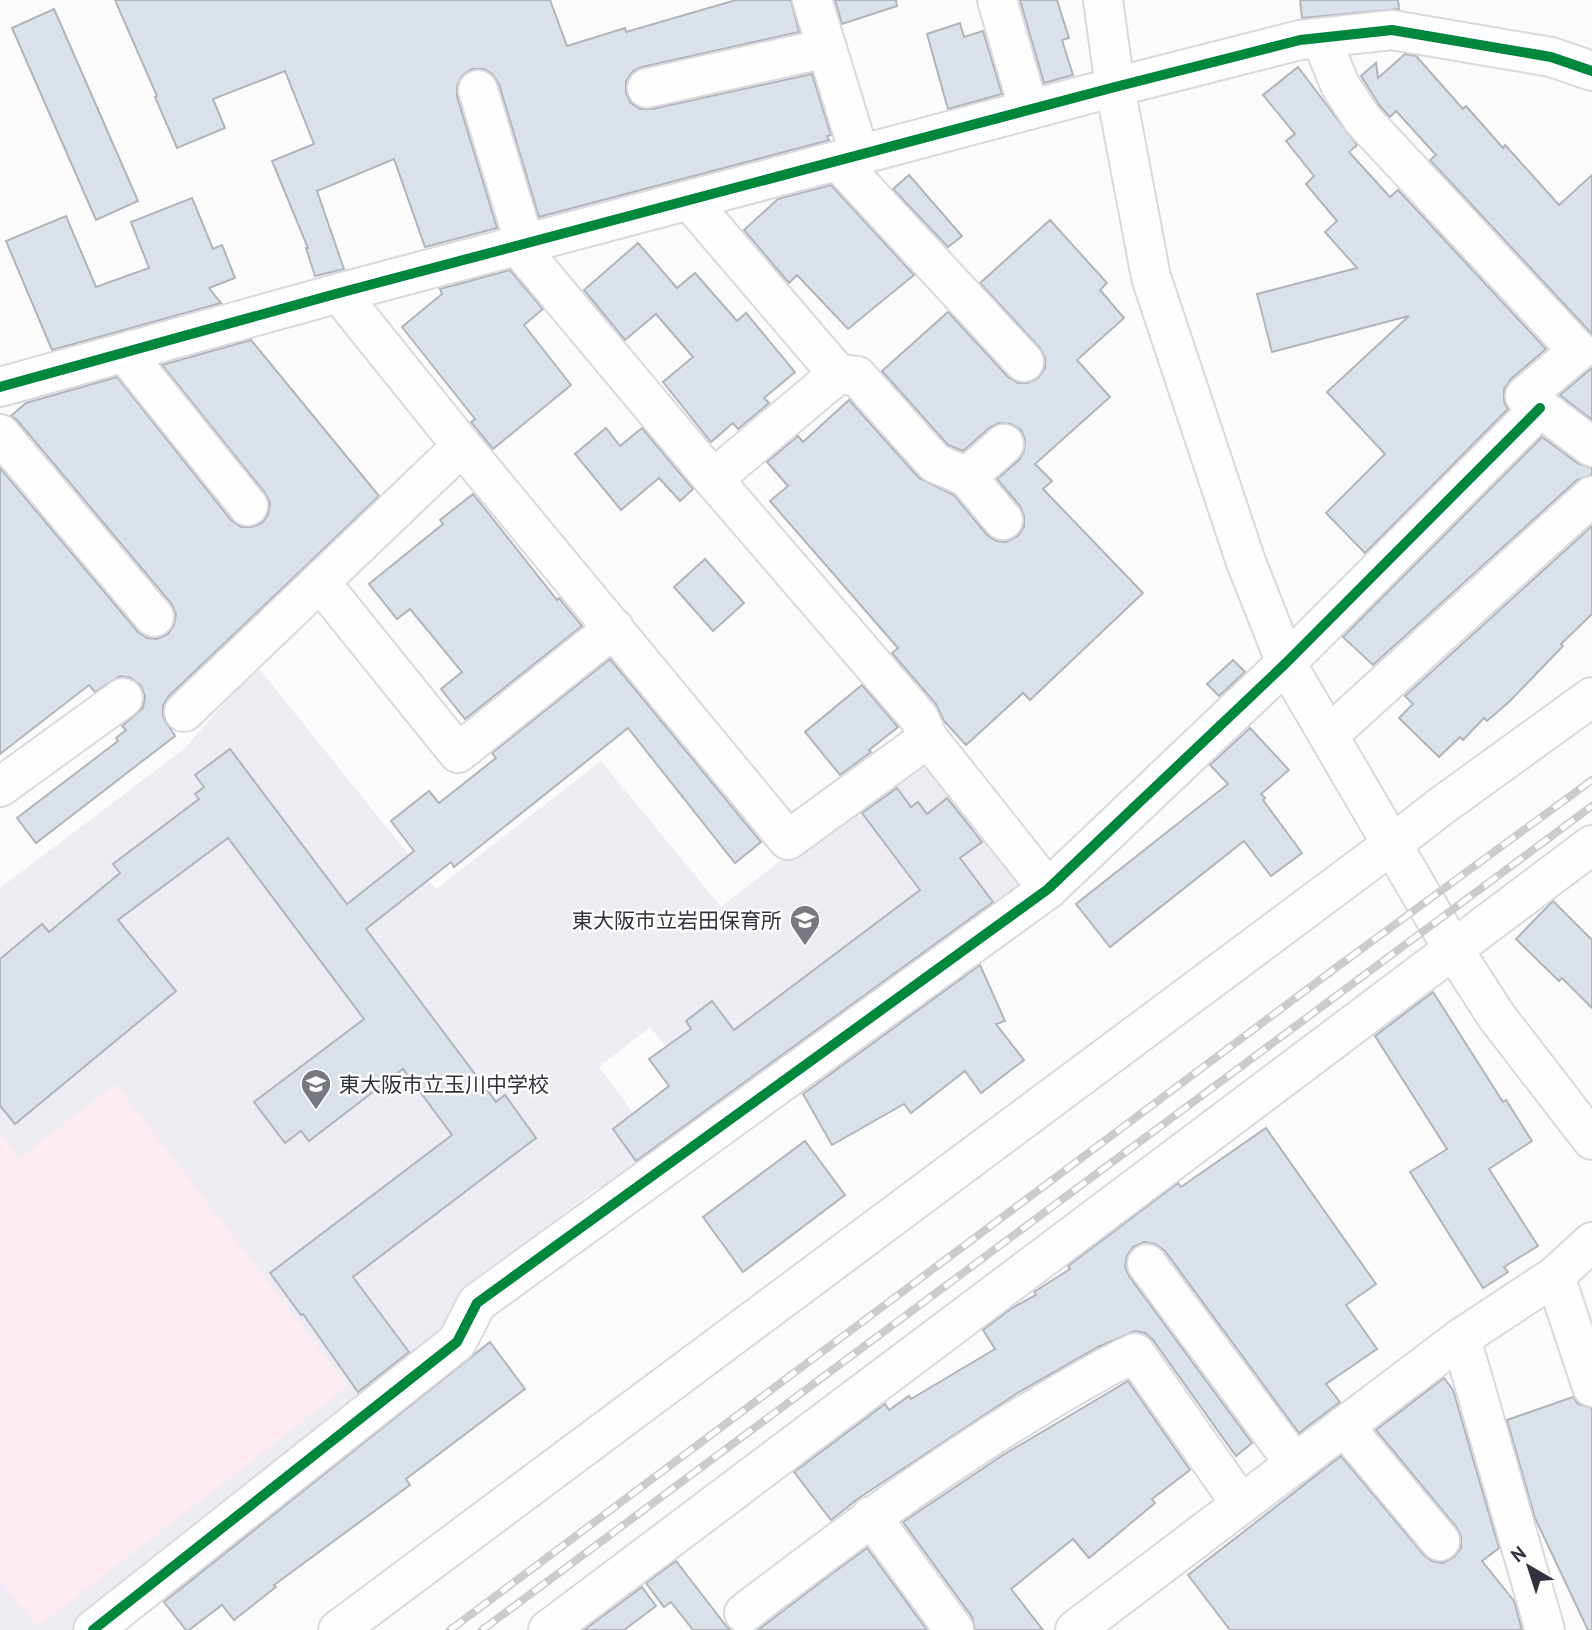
<svg xmlns="http://www.w3.org/2000/svg" width="1592" height="1630" viewBox="0 0 1592 1630" font-family="'PT Sans','Noto Sans JP',sans-serif">
	<rect width="100%" height="100%" fill="#fbfbfb"/>
	<polygon fill="#edecf2" points="257,666 436,889 601,761 721,907 910,759 928,759 1022,886 719,1113 650,1027 599,1067 664,1155 634,1179 597,1188 465,1290 447,1334 76,1630 0,1630 0,888 183,750"/>
	<polygon fill="#fcecf1" points="116,1084 348,1386 37,1627 0,1579 0,1133 20,1158"/>
	<g fill="#dae1e9" stroke="#b1b5ba" stroke-width="2">
		<polygon points="115,0 550,0 567,46 625,28 626,32 736,0 791,0 799,32 642,67 633,71 626,81 626,93 631,103 640,109 652,109 812,74 831,135 827,136 829,140 822,142 539,217 499,84 492,74 484,69 472,69 462,76 457,86 457,96 497,228 425,247 394,159 317,191 344,269 315,276 306,248 308,248 272,161 314,144 285,71 213,99 225,128 177,148 155,97 157,96"/>
		<polygon points="835,0 896,0 897,6 842,24"/>
		<polygon points="1020,0 1057,0 1069,38 1062,40 1073,75 1044,83"/>
		<polygon points="1300,0 1398,0 1399,9 1302,18"/>
		<polygon points="54,9 138,201 96,220 12,28"/>
		<polygon points="960,23 964,37 983,31 1002,94 948,109 927,34"/>
		<polygon points="1405,54 1416,56 1463,109 1466,106 1503,148 1505,145 1559,205 1592,175 1592,334 1430,160 1436,155 1396,111 1390,117 1380,106 1361,76 1376,63 1378,78"/>
		<polygon points="1298,67 1357,145 1349,152 1390,197 1398,190 1546,349 1511,379 1504,389 1504,402 1508,409 1365,553 1326,513 1385,454 1327,392 1409,316 1272,352 1257,294 1357,268 1325,232 1337,221 1306,184 1314,176 1286,141 1295,134 1263,95"/>
		<polygon points="909,175 962,236 948,247 893,189"/>
		<polygon points="831,185 914,275 848,329 797,275 789,283 744,230 778,199"/>
		<polygon points="192,198 213,249 222,245 235,278 209,288 221,303 52,350 6,241 66,216 96,287 149,268 131,222"/>
		<polygon points="1050,220 1107,283 1100,290 1124,318 1077,360 1110,397 1035,464 1052,481 1043,489 1143,593 1030,700 1023,693 966,745 944,721 936,704 892,653 898,648 770,501 788,486 767,462 798,436 803,442 849,400 919,478 954,495 987,535 996,541 1006,542 1018,536 1024,527 1024,516 1020,506 997,479 1019,460 1024,451 1025,440 1021,430 1011,424 999,423 989,428 963,451 948,445 882,371 948,312 1008,377 1018,383 1028,383 1038,378 1045,368 1045,358 1040,348 980,283"/>
		<polygon points="638,243 677,288 695,273 737,321 746,313 795,372 764,398 769,403 738,429 733,423 711,442 663,382 693,357 656,314 625,340 584,290"/>
		<polygon points="510,270 543,309 524,325 571,385 493,449 471,422 475,419 402,327 442,294 440,289"/>
		<polygon points="251,340 379,496 169,696 163,705 163,717 175,736 36,843 17,818 118,741 116,738 126,730 122,726 143,708 145,696 141,686 131,678 120,676 95,692 89,685 0,754 0,468 138,632 147,638 157,639 168,634 174,625 176,614 171,603 17,420 11,416 26,403 117,377 231,520 241,527 252,527 262,523 268,515 270,503 265,493 162,365"/>
		<polygon points="1592,368 1592,420 1560,395"/>
		<polygon points="606,428 620,446 642,428 693,489 680,501 659,478 621,510 575,454"/>
		<polygon points="1542,437 1579,464 1592,468 1592,475 1577,480 1373,665 1343,637"/>
		<polygon points="473,494 557,600 559,598 582,626 465,719 441,689 462,672 410,609 397,619 369,584 443,524 440,520"/>
		<polygon points="1592,526 1592,614 1561,644 1563,646 1510,701 1487,721 1484,718 1463,740 1460,737 1439,757 1399,718 1413,704 1405,696"/>
		<polygon points="705,559 744,603 713,631 674,587"/>
		<polygon points="610,659 761,842 735,863 628,728 454,867 451,862 366,929 496,1102 505,1095 536,1138 353,1277 409,1352 358,1392 303,1314 301,1315 270,1273 452,1135 403,1069 309,1141 301,1131 285,1143 254,1102 364,1019 228,838 118,920 176,991 15,1124 0,1106 0,959 42,924 49,932 120,873 113,864 199,799 195,794 204,787 195,775 230,749 347,904 414,851 391,821 429,791 439,803 496,758 492,753"/>
		<polygon points="1233,660 1245,672 1219,696 1207,684"/>
		<polygon points="862,685 898,727 869,750 871,752 840,775 805,732"/>
		<polygon points="1250,728 1289,770 1261,794 1265,798 1263,800 1302,853 1271,876 1244,841 1110,947 1076,904 1228,784 1210,765"/>
		<polygon points="897,788 911,807 918,802 927,814 947,798 982,842 960,858 993,902 636,1161 613,1129 669,1086 649,1059 691,1029 686,1021 712,1001 734,1030 920,890 862,813"/>
		<polygon points="1553,901 1592,940 1592,1008 1562,978 1559,981 1516,939"/>
		<polygon points="980,965 1005,1021 996,1024 1024,1060 981,1093 965,1071 911,1113 904,1104 832,1145 803,1094"/>
		<polygon points="1433,992 1503,1102 1506,1100 1532,1141 1489,1169 1538,1246 1504,1267 1508,1272 1483,1288 1410,1172 1447,1149 1375,1036"/>
		<polygon points="1266,1128 1376,1284 1346,1305 1377,1349 1326,1384 1340,1402 1299,1433 1165,1251 1155,1244 1144,1242 1133,1247 1127,1256 1125,1267 1129,1276 1252,1443 1236,1456 1153,1340 1145,1333 1135,1331 1098,1347 1016,1394 859,1498 831,1520 794,1472 885,1404 889,1410 909,1396 911,1399 995,1349 983,1330 1012,1308 1036,1295 1034,1292 1070,1269 1068,1266 1178,1183 1181,1187"/>
		<polygon points="805,1141 845,1195 743,1272 703,1217"/>
		<polygon points="490,1342 525,1389 406,1479 410,1485 274,1585 276,1587 234,1620 222,1605 189,1630 186,1630 164,1602"/>
		<polygon points="1444,1378 1453,1390 1499,1548 1482,1561 1514,1601 1522,1630 1230,1630 1188,1575 1341,1456 1424,1555 1432,1561 1443,1563 1454,1557 1461,1548 1461,1537 1457,1528 1376,1430"/>
		<polygon points="1128,1381 1190,1470 1152,1499 1155,1503 1089,1558 1073,1539 1011,1589 1043,1630 975,1630 972,1617 903,1522 1003,1455"/>
		<polygon points="1573,1397 1578,1404 1592,1408 1592,1630 1588,1630 1535,1518 1507,1420"/>
		<polygon points="867,1548 927,1630 758,1630 826,1578"/>
		<polygon points="676,1561 727,1627 731,1630 693,1630 671,1602 664,1607 646,1583"/>
		<polygon points="642,1587 656,1606 624,1630 584,1630"/>
	</g>
	<g fill="none" stroke-linecap="round" stroke-linejoin="round">
		<g stroke="#d9d8de" stroke-width="42">
			<g id="minor">
				<polyline points="812,0 860,156"/>
				<polyline points="997,0 1029,110"/>
				<polyline points="1103,0 1115,87 1151,277 1246,562 1286,663 1453,949 1497,1017 1592,1140"/>
				<polyline points="1321,38 1340,85 1363,120 1578,351 1525,396 1592,447"/>
				<polyline points="647,88 827,48"/>
				<polyline points="478,90 525,245"/>
				<polyline points="839,162 1024,362"/>
				<polyline points="690,201 838,374 713,479"/>
				<polyline points="518,246 713,479 919,718 928,738 1048,889"/>
				<polyline points="339,293 462,446 788,840 928,738"/>
				<polyline points="125,353 248,506"/>
				<polyline points="838,374 857,376 935,463 967,477 1003,520"/>
				<polyline points="0,387 339,293 1115,87 1300,40 1392,30 1551,57 1592,71"/>
				<polyline points="0,434 154,617"/>
				<polyline points="967,477 1004,444"/>
				<polyline points="320,582 458,753 614,628"/>
				<polyline points="184,712 462,446"/>
				<polyline points="1330,734 1592,496"/>
				<polyline points="0,787 123,698"/>
				<polyline points="1147,1264 1295,1464"/>
				<polyline points="1555,1276 1592,1387"/>
				<polyline points="1461,1338 1545,1630"/>
				<polyline points="1344,1426 1440,1541"/>
				<polyline points="871,1516 954,1630"/>
				<path d="M744 1613C836 1543 928 1474 1028 1413 1063 1392 1098 1370 1135 1353L1241 1504"/>
				<polyline points="93,1630 457,1342 477,1303 1048,889 1286,663 1540,408"/>
				<polyline points="338,1630 1391,845 1440,807 1592,697"/>
				<polyline points="548,1630 1592,845"/>
				<polyline points="1075,1630 1461,1338 1555,1276 1592,1242"/>
			</g>
		</g>
		<use href="#minor" stroke="#fefefe" stroke-width="38"/>
		<g stroke="#cbcbcc" stroke-width="8">
			<g id="rail">
				<polyline points="450,1630 1341,964 1592,780"/>
				<polyline points="482,1630 1592,806"/>
			</g>
		</g>
		<use href="#rail" stroke="#fff" stroke-width="5" stroke-dasharray="16" stroke-linecap="butt"/>
		<g stroke="#fff" stroke-width="15">
			<g id="cycleway">
				<polyline points="0,387 339,293 1115,87 1300,40 1392,30 1551,57 1592,71"/>
				<polyline points="93,1630 457,1342 477,1303 1048,889 1286,663 1540,408"/>
			</g>
		</g>
		<use href="#cycleway" stroke="#00873e" stroke-width="10"/>
	</g>
	<defs>
		<g id="school-pin" transform="scale(1.575)"><path d="M0 17L-7.5 6A9.5 9.5 0 1 1 7.5 6Z" fill="#787880" stroke="#fff"/><path d="M0-5L7-2L0 1L-7-2ZM-4 1L0 2.5L4 1V4Q0 6-4 4Z" fill="#fff"/></g>
	</defs>
	<g fill-rule="evenodd">
		<use href="#school-pin" x="805" y="920"/>
		<use href="#school-pin" x="316" y="1084"/>
	</g>
	<g text-anchor="middle" dominant-baseline="central" stroke-width="5" stroke-linejoin="round" paint-order="stroke">
		<g font-size="21" fill="#32313e" stroke="#fff" text-anchor="end">
			<text x="782" y="920">東大阪市立岩田保育所</text>
			<text x="339" y="1084" text-anchor="start">東大阪市立玉川中学校</text>
		</g>
	</g>
	<g transform="translate(1529 1567) rotate(321)" stroke="#ffffff" stroke-width="5" paint-order="stroke">
	<path d="M0-5L12 26L0 18L-12 26Z" fill="#32313e"/>
	<text y="-10" font-size="19" font-weight="bold" text-anchor="middle" fill="#32313e">N</text>
	</g>
</svg>
